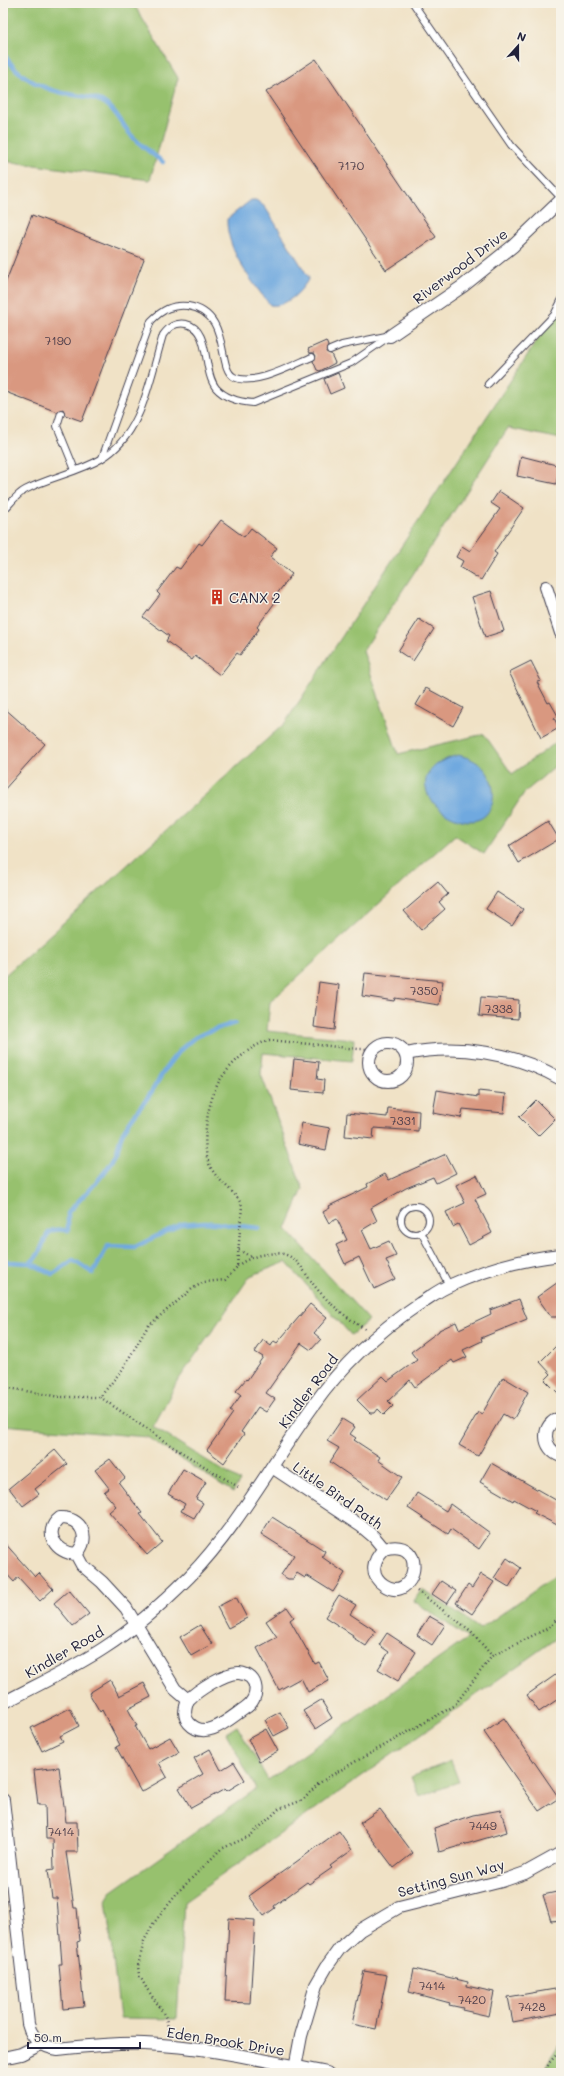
<svg xmlns="http://www.w3.org/2000/svg" width="564" height="2076" viewBox="0 0 564 2076" font-family="Mali,sans-serif">
	<rect width="100%" height="100%" fill="#f7f3e8"/>
	<filter id="ink" filterUnits="userSpaceOnUse"><feTurbulence type="fractalNoise" baseFrequency=".025" numOctaves="2"/><feDisplacementMap in="SourceGraphic" scale="8" xChannelSelector="R" yChannelSelector="G"/><feConvolveMatrix kernelMatrix="1 2 1 2 8 2 1 2 1" color-interpolation-filters="sRGB"/></filter>
	<filter id="wash" filterUnits="userSpaceOnUse"><feTurbulence type="fractalNoise" baseFrequency=".012" numOctaves="4" result="noise"/><feDisplacementMap in="SourceGraphic" scale="16" xChannelSelector="R" yChannelSelector="G"/><feGaussianBlur stdDeviation="0.9" result="paint"/><feColorMatrix in="noise" values="0 0 0 0 0 0 0 0 0 0 0 0 0 0 0 0 0 1.4 0 .05"/><feComposite in="paint" operator="in"/></filter>
	<g filter="url(#wash)">
		<rect width="100%" height="100%" fill="#f0e2c6"/>
		<g fill="#97c16e" stroke="#5c7254">
			<polygon points="3,3 133,3 178,78 150,180 3,161"/>
			<polygon points="561,304 561,439 508,428 363,651 398,754 484,734 512,774 561,739 561,761 524,793 484,854 455,835 270,1002 267,1031 354,1039 352,1061 263,1053 261,1074 303,1189 286,1229 369,1320 351,1335 286,1262 250,1276 177,1382 153,1427 240,1481 233,1492 147,1437 3,1425 3,977 285,723"/>
			<polygon points="561,1572 561,1635 184,1902 177,2019 120,2018 106,1900 111,1892 256,1789 226,1733 237,1726 268,1780 468,1638 414,1601 422,1589 480,1629"/>
			<polygon points="451,1761 459,1782 419,1797 411,1777"/>
			<polygon points="561,2042 561,2073 542,2073"/>
		</g>
		<g fill="#6fa9df" stroke="#48668d">
			<path d="M251 200H256L265 207 309 278C302 291 286 308 270 305 252 282 226 250 227 219Z"/>
			<path d="M458 755C466 757 473 759 480 765 493 775 498 798 488 812 466 845 379 778 458 755Z"/>
		</g>
		<g fill="none" stroke-linecap="round" stroke-linejoin="round">
			<g stroke="#6fa9df" stroke-width="4.5">
				<path d="M3 53C18 78 45 91 74 95 85 97 96 97 106 104 117 111 122 125 131 135 140 145 152 154 163 162"/>
				<polyline points="3,1260 9,1262 30,1263 53,1274 73,1260 93,1273 108,1246 135,1247 181,1224 205,1222 259,1228"/>
				<path d="M30 1263C50 1248 38 1223 68 1231V1212C85 1194 105 1176 116 1154 119 1147 119 1140 122 1134 130 1118 143 1106 152 1091 163 1073 171 1057 188 1043 200 1032 220 1028 235 1023"/>
				<polyline points="560,2073 561,2072"/>
			</g>
		</g>
		<g id="blocks">
			<g fill="#d99880">
				<polygon points="316,59 436,237 386,270 266,92"/>
				<polygon points="32,215 144,259 82,421 65,415 63,409 57,412 3,391 3,289"/>
				<polygon points="326,341 328,346 326,352 331,354 335,363 320,371 317,370 313,361 316,356 314,353 310,353 308,349"/>
				<polygon points="338,373 344,388 330,394 324,379"/>
				<polygon points="521,456 560,466 556,484 517,476"/>
				<polygon points="499,491 524,508 494,552 497,554 481,580 460,567 463,561 456,557 462,546 470,551 500,509 491,503"/>
				<polygon points="221,520 244,537 251,528 277,548 270,557 292,574 273,599 276,601 257,627 259,629 240,655 237,653 220,675 195,656 192,660 166,641 169,636 143,617 160,595 157,592 176,567 180,569 199,543 202,545"/>
				<polygon points="491,591 504,631 485,637 472,597"/>
				<polygon points="419,619 434,629 413,661 398,651"/>
				<polygon points="531,661 541,681 537,682 548,703 550,702 558,716 554,718 559,728 541,738 509,672"/>
				<polygon points="426,688 463,708 453,726 416,705"/>
				<polygon points="3,707 45,744 3,791"/>
				<polygon points="548,821 559,839 519,863 509,846"/>
				<polygon points="438,882 448,894 439,902 445,909 421,930 404,911"/>
				<polygon points="497,892 523,909 512,926 486,909"/>
				<polygon points="365,973 443,981 439,1005 395,998 394,1001 362,996"/>
				<polygon points="319,982 339,985 334,1030 314,1027"/>
				<polygon points="481,997 519,1000 518,1019 479,1016"/>
				<polygon points="294,1059 319,1062 317,1079 324,1080 323,1093 291,1090"/>
				<polygon points="437,1090 478,1097 478,1091 506,1094 504,1113 463,1109 461,1118 433,1113"/>
				<polygon points="536,1100 555,1119 538,1136 519,1117"/>
				<polygon points="388,1108 419,1111 418,1131 374,1128 373,1139 345,1136 347,1113 387,1117"/>
				<polygon points="302,1123 330,1128 326,1150 298,1144"/>
				<polygon points="446,1154 456,1173 436,1183 433,1177 406,1188 371,1208 377,1221 362,1230 371,1249 389,1241 396,1256 386,1260 395,1279 374,1289 359,1257 345,1264 336,1245 347,1240 337,1219 329,1223 323,1212 330,1208 329,1206 368,1187 367,1184 385,1174 389,1180"/>
				<polygon points="477,1175 486,1194 475,1199 492,1233 469,1245 458,1224 453,1227 446,1212 465,1203 456,1185"/>
				<polygon points="561,1280 561,1314 556,1317 551,1317 537,1297"/>
				<polygon points="519,1299 527,1319 481,1338 482,1341 463,1350 467,1357 454,1363 452,1360 415,1387 410,1380 388,1401 393,1406 384,1415 378,1409 375,1413 370,1413 357,1400 383,1376 388,1381 417,1360 411,1352 439,1331 439,1330 456,1322 459,1329 491,1314 490,1310"/>
				<polygon points="310,1304 327,1318 314,1333 321,1339 311,1350 301,1343 266,1393 275,1399 266,1412 258,1407 241,1432 244,1434 224,1463 207,1450 233,1413 230,1411 241,1395 236,1391 246,1379 247,1380 263,1357 255,1352 263,1340 271,1346 274,1341 277,1343"/>
				<polygon points="561,1341 561,1396 545,1380 551,1374 540,1362"/>
				<polygon points="503,1377 528,1392 513,1420 503,1414 478,1456 459,1445 478,1412 482,1414"/>
				<polygon points="342,1419 355,1427 350,1434 356,1438 354,1440 380,1457 378,1460 402,1477 386,1500 330,1462 339,1448 327,1441"/>
				<polygon points="55,1450 67,1464 35,1489 39,1494 23,1506 9,1488"/>
				<polygon points="110,1459 125,1478 119,1483 142,1513 140,1514 162,1542 147,1555 109,1512 116,1506 104,1492 109,1488 95,1470"/>
				<polygon points="491,1463 561,1503 561,1527 534,1513 536,1511 514,1499 513,1501 480,1482"/>
				<polygon points="183,1469 206,1482 196,1499 203,1503 194,1518 181,1511 185,1504 168,1494"/>
				<polygon points="417,1493 446,1511 450,1504 490,1533 479,1549 451,1529 448,1534 408,1508"/>
				<polygon points="272,1517 325,1551 322,1557 345,1573 333,1592 306,1575 305,1578 297,1573 293,1579 288,1579 281,1575 294,1555 261,1534"/>
				<polygon points="3,1541 35,1577 39,1573 53,1589 40,1601 18,1577 14,1582 3,1570"/>
				<polygon points="507,1558 521,1568 509,1587 494,1578"/>
				<polygon points="481,1574 494,1582 472,1614 456,1603 468,1585 472,1588"/>
				<polygon points="441,1581 456,1591 447,1604 432,1594"/>
				<polygon points="69,1590 89,1614 73,1626 54,1603"/>
				<polygon points="339,1595 356,1605 350,1614 376,1631 366,1646 352,1637 353,1635 325,1617"/>
				<polygon points="236,1597 247,1618 228,1628 217,1607"/>
				<polygon points="287,1607 294,1617 290,1620 315,1664 319,1662 329,1681 308,1692 301,1678 279,1690 257,1648 277,1637 266,1621"/>
				<polygon points="429,1616 445,1625 432,1645 417,1635"/>
				<polygon points="200,1625 212,1644 191,1656 180,1637"/>
				<polygon points="387,1633 416,1652 398,1681 378,1669 389,1652 379,1645"/>
				<polygon points="561,1671 561,1697 539,1712 527,1695"/>
				<polygon points="110,1680 119,1696 144,1683 151,1697 128,1709 137,1726 135,1726 148,1749 170,1737 179,1752 159,1763 167,1777 141,1792 116,1747 120,1745 102,1710 100,1712 89,1693"/>
				<polygon points="321,1700 332,1718 315,1729 303,1711"/>
				<polygon points="70,1708 79,1726 60,1736 63,1741 42,1751 31,1728"/>
				<polygon points="280,1712 289,1728 274,1736 265,1720"/>
				<polygon points="504,1718 559,1798 539,1811 484,1732"/>
				<polygon points="266,1729 278,1751 259,1761 248,1739"/>
				<polygon points="210,1749 221,1770 234,1762 245,1780 227,1791 225,1789 191,1808 179,1788 203,1774 194,1758"/>
				<polygon points="59,1767 66,1822 77,1822 78,1852 66,1852 74,1908 77,1908 80,1941 77,1942 84,2007 63,2009 59,1964 62,1964 57,1898 52,1898 48,1870 54,1869 53,1839 46,1839 45,1805 38,1805 34,1770"/>
				<polygon points="380,1809 413,1853 394,1868 360,1823"/>
				<polygon points="501,1810 507,1832 439,1852 434,1828 473,1815"/>
				<polygon points="339,1831 352,1850 330,1866 332,1868 309,1884 307,1882 274,1906 275,1908 264,1916 249,1896"/>
				<polygon points="561,1891 561,1920 551,1921 543,1895"/>
				<polygon points="229,1918 255,1920 250,2003 225,2002"/>
				<polygon points="414,1969 468,1982 467,1986 494,1992 489,2016 462,2010 463,2008 449,2005 450,2003 409,1992"/>
				<polygon points="364,1971 387,1975 376,2029 352,2024"/>
				<polygon points="561,1988 561,2013 513,2022 508,1997"/>
			</g>
		</g>
	</g>
	<g filter="url(#ink)">
		<use href="#blocks" fill-opacity="0" stroke="#413f50" stroke-width="1"/>
		<g fill="none" stroke-linecap="round" stroke-linejoin="round">
			<g stroke="#413f50" stroke-width="8">
				<g id="service">
					<polyline points="413,3 511,145 561,198"/>
					<polyline points="330,350 342,345 386,336"/>
					<polyline points="488,384 554,315 561,301"/>
					<polyline points="61,413 57,426 75,470"/>
					<path d="M102 458 151 321C162 310 172 304 188 306 232 313 216 368 234 377 253 387 293 365 312 357"/>
					<path d="M3 511C9 505 17 494 25 490 49 477 77 473 101 459 143 435 150 377 163 335 169 327 175 322 186 324 211 329 202 371 216 388 225 398 240 402 253 403L351 363 390 336"/>
					<circle cx="415" cy="1220" r="14"/>
					<polyline points="421,1232 449,1285"/>
				</g>
			</g>
			<g stroke="#413f50" stroke-width="14">
				<g id="minor">
					<polyline points="390,336 463,286 513,246 561,200"/>
					<polyline points="546,587 561,633"/>
					<circle cx="388" cy="1062" r="19"/>
					<path d="M406 1054C458 1043 515 1053 561 1079"/>
					<path d="M561 1418C540 1423 542 1450 561 1456"/>
					<path d="M272 1467 361 1526 374 1537 384 1549C431 1536 415 1606 384 1585 369 1575 373 1560 384 1549"/>
					<path d="M76 1554C92 1538 81 1517 60 1518 42 1532 56 1553 76 1554L82 1565 102 1582 126 1608 175 1689 188 1700C197 1691 225 1672 239 1673 260 1675 260 1699 245 1708 230 1718 206 1742 189 1723 183 1716 185 1708 188 1700"/>
					<path d="M3 1703C37 1685 72 1669 104 1648 135 1628 163 1603 189 1577 237 1528 273 1461 313 1406 342 1365 377 1332 419 1304 429 1298 440 1289 451 1285 486 1269 523 1259 561 1255"/>
					<path d="M3 1800 28 2024C32 2040 43 2047 58 2049 87 2046 115 2043 144 2044 206 2046 266 2061 327 2073"/>
					<polyline points="3,2058 21,2054 41,2044"/>
					<polyline points="294,2073 301,2036 316,1985 327,1966 340,1948 360,1930 399,1907 502,1881 525,1873 561,1853"/>
				</g>
			</g>
			<g stroke="#413f50" stroke-width="2.5" stroke-dasharray="1 3" stroke-linecap="butt">
				<polyline points="239,1250 251,1257"/>
				<path d="M237 1266C247 1259 256 1255 268 1254 298 1249 301 1271 318 1290 332 1306 347 1318 365 1329"/>
				<path d="M3 1387 60 1397H100L122 1370 148 1326 192 1289 204 1282 225 1280 237 1267 242 1206C236 1191 219 1183 211 1168 199 1147 208 1099 220 1080 231 1063 251 1045 270 1040L358 1049H374"/>
				<polyline points="100,1397 173,1447 240,1488"/>
				<polyline points="417,1591 471,1631 492,1656"/>
				<polyline points="169,2033 166,2018 159,2006 147,1989 139,1975 138,1966 144,1941 153,1924 180,1890 221,1849 250,1836 279,1809 303,1800 318,1784 330,1776 454,1706 492,1656 548,1628 561,1615"/>
				<polyline points="544,2073 550,2062 561,2050"/>
			</g>
			<use href="#service" stroke="#fff" stroke-width="6"/>
			<use href="#minor" stroke="#fff" stroke-width="12"/>
		</g>
	</g>
	<defs>
		<g id="building-bare" transform="scale(1.2)"><path d="M-4-6H4V6H1V3H-1V6H-4ZM-2.5-4.3h1.7v1.8h-1.7ZM.8-4.3h1.7v1.8H.8ZM-2.5-1h1.7V.8h-1.7ZM.8-1h1.7V.8H.8Z" fill="#c8321e" stroke="#f7f3e8" stroke-width="2.5" paint-order="stroke"/></g>
	</defs>
	<g fill-rule="evenodd">
		<use href="#building-bare" x="217" y="597"/>
	</g>
	<g text-anchor="middle" dominant-baseline="central" stroke-width="3" stroke-linejoin="round" paint-order="stroke">
		<g font-size="12" fill="#50404c">
			<text x="351" y="165">7170</text>
			<text x="58" y="340">7190</text>
			<text x="424" y="990">7350</text>
			<text x="499" y="1008">7338</text>
			<text x="403" y="1120">7331</text>
			<text x="483" y="1825">7449</text>
			<text x="61" y="1831">7414</text>
			<text x="432" y="1985">7414</text>
			<text x="472" y="1999">7420</text>
			<text x="532" y="2006">7428</text>
		</g>
		<g font-size="14" fill="#22223b" stroke="#f7f3e8">
			<text transform="translate(460 266) rotate(-37)">Riverwood Drive</text>
			<text transform="translate(308 1391) rotate(-53)">Kindler Road</text>
			<text transform="translate(338 1495) rotate(35)">Little Bird Path</text>
			<text transform="translate(64 1652) rotate(-30)">Kindler Road</text>
			<text transform="translate(451 1878) rotate(-15)">Setting Sun Way</text>
			<text transform="translate(226 2041) rotate(9)">Eden Brook Drive</text>
		</g>
		<g font-size="14" fill="#22223b" stroke="#f7f3e8" text-anchor="start">
			<text x="229" y="597">CANX 2</text>
		</g>
	</g>
	<rect width="564" height="2076" fill="none" stroke="#f7f3e8" stroke-width="16"/>
	<g transform="translate(518 46) rotate(21)" stroke="#f7f3e8" stroke-width="3" paint-order="stroke">
	<path d="M0-3L7 15L0 10L-7 15Z" fill="#22223b"/>
	<text y="-6" font-size="11" font-weight="bold" text-anchor="middle" fill="#22223b">N</text>
	</g>
	<path d="M28 2042v6h112v-6" fill="none" stroke="#22223b" stroke-width="2"/>
	<text x="34" y="2042" font-size="12" fill="#22223b" stroke="#f7f3e8" stroke-width="3" paint-order="stroke">50 m</text>
</svg>
